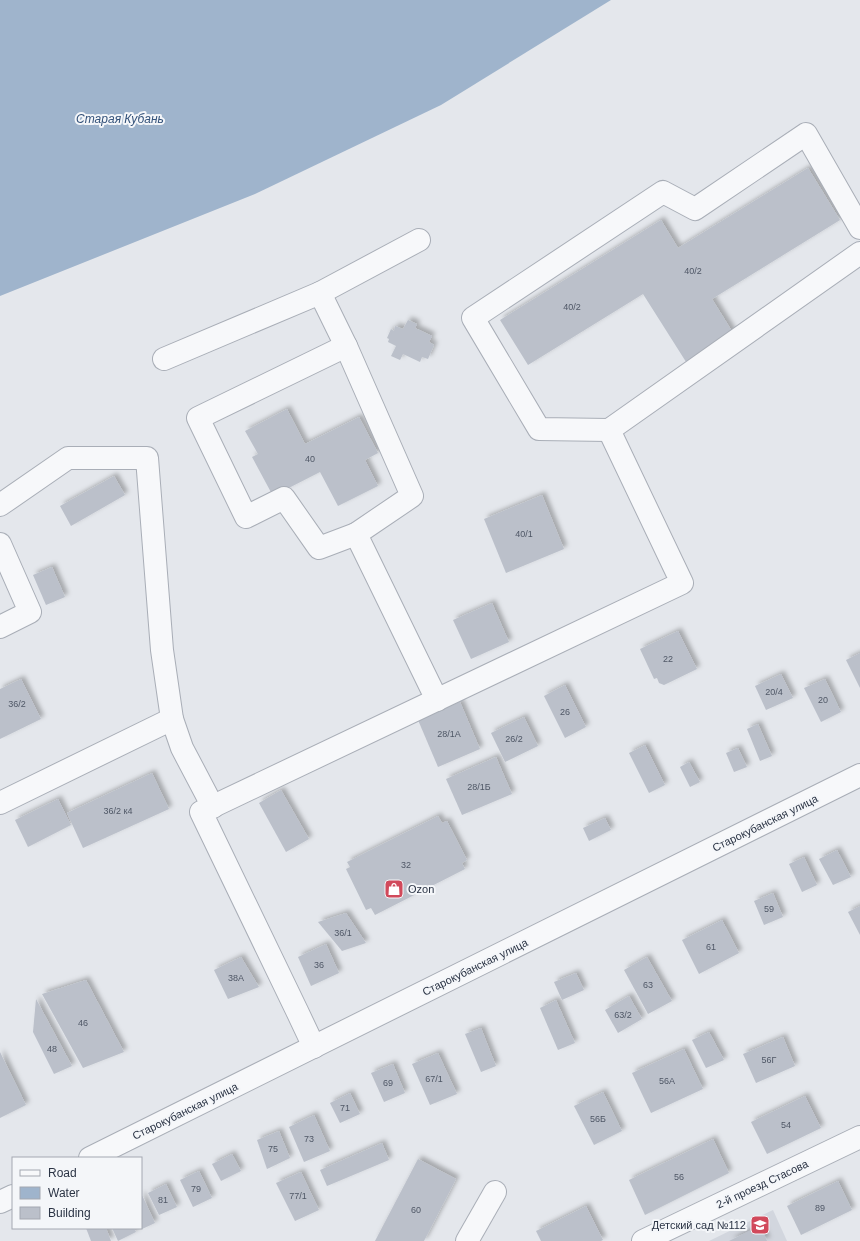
<svg xmlns="http://www.w3.org/2000/svg" width="860" height="1241" viewBox="0 0 860 1241" font-family="Helvetica,sans-serif">
	<defs>
		<filter id="shadow"><feDropShadow dx="3.5" dy="-3.5" stdDeviation="2" flood-color="#0004"/></filter>
	</defs>
	<rect width="100%" height="100%" fill="#e4e7ec"/>
	<polygon fill="#d2d6de" points="773,1210 787,1241 709,1241"/>
	<polygon fill="#9fb4cc" points="0,0 611,0 441,105 255,194 0,296"/>
	<g fill="#bbc0ca" filter="url(#shadow)">
		<polygon points="808,168 840,220 712,299 735,336 688,365 643,294 528,365 500,320 661,220 678,248"/>
		<polygon points="408,320 417,324 415,328 432,336 429,342 434,345 428,359 422,357 420,362 403,354 400,360 391,356 396,346 388,342 389,339 387,338 391,329 394,331 395,326 403,329"/>
		<polygon points="287,409 305,444 359,417 378,453 365,460 378,486 338,506 320,472 273,496 252,457 258,454 245,431"/>
		<polygon points="114,476 125,495 71,526 60,506"/>
		<polygon points="542,495 564,549 506,573 484,519"/>
		<polygon points="52,567 65,597 46,605 33,575"/>
		<polygon points="492,603 509,642 471,659 453,620"/>
		<polygon points="678,631 697,669 664,685 659,683 657,678 654,679 640,649"/>
		<polygon points="860,653 860,688 846,660"/>
		<polygon points="781,674 793,698 766,710 755,686"/>
		<polygon points="21,679 41,719 0,739 0,689"/>
		<polygon points="825,679 841,712 821,722 804,688"/>
		<polygon points="565,685 586,727 565,738 544,696"/>
		<polygon points="460,702 480,749 438,767 418,720"/>
		<polygon points="524,717 538,746 505,762 491,733"/>
		<polygon points="758,724 772,756 760,761 747,729"/>
		<polygon points="645,745 665,785 649,793 629,753"/>
		<polygon points="738,748 747,767 734,772 726,753"/>
		<polygon points="496,757 512,794 462,815 446,779"/>
		<polygon points="689,762 700,782 690,787 680,767"/>
		<polygon points="152,773 169,809 83,848 67,813"/>
		<polygon points="281,790 309,839 286,852 259,803"/>
		<polygon points="58,799 71,825 28,847 15,820"/>
		<polygon points="438,816 442,823 447,821 467,860 462,863 465,869 375,915 371,908 366,910 346,869 350,867 347,862"/>
		<polygon points="605,818 611,830 589,841 583,828"/>
		<polygon points="837,850 851,877 833,885 819,859"/>
		<polygon points="804,857 817,885 802,892 789,864"/>
		<polygon points="773,893 783,917 764,925 754,901"/>
		<polygon points="860,906 860,935 848,912"/>
		<polygon points="346,913 366,943 342,951 318,922"/>
		<polygon points="722,920 739,953 699,974 682,940"/>
		<polygon points="326,944 339,973 311,986 298,957"/>
		<polygon points="241,957 259,987 228,999 214,970"/>
		<polygon points="647,957 672,1001 648,1014 624,970"/>
		<polygon points="576,973 584,990 562,1000 554,982"/>
		<polygon points="86,980 124,1052 83,1068 42,994"/>
		<polygon points="629,996 642,1019 618,1033 605,1010"/>
		<polygon points="36,999 72,1066 54,1074 33,1032"/>
		<polygon points="556,1000 575,1043 558,1050 540,1008"/>
		<polygon points="481,1028 496,1066 481,1072 465,1034"/>
		<polygon points="709,1032 724,1060 706,1068 692,1040"/>
		<polygon points="783,1037 795,1066 756,1083 743,1054"/>
		<polygon points="684,1049 703,1089 651,1113 632,1073"/>
		<polygon points="0,1052 26,1105 0,1118"/>
		<polygon points="438,1053 457,1094 430,1105 412,1064"/>
		<polygon points="393,1064 405,1093 384,1102 371,1073"/>
		<polygon points="603,1092 622,1131 594,1145 574,1106"/>
		<polygon points="350,1093 360,1114 340,1123 330,1103"/>
		<polygon points="805,1096 821,1128 767,1154 751,1122"/>
		<polygon points="314,1115 330,1151 304,1162 289,1127"/>
		<polygon points="279,1131 290,1158 267,1169 257,1140"/>
		<polygon points="713,1139 729,1173 645,1215 629,1180"/>
		<polygon points="382,1143 389,1160 327,1186 320,1170"/>
		<polygon points="232,1154 241,1171 221,1181 212,1164"/>
		<polygon points="418,1159 456,1179 424,1241 375,1241"/>
		<polygon points="199,1171 212,1198 193,1207 180,1180"/>
		<polygon points="301,1172 319,1210 295,1221 276,1183"/>
		<polygon points="838,1181 852,1210 801,1235 787,1206"/>
		<polygon points="166,1184 177,1207 159,1215 148,1193"/>
		<polygon points="141,1193 155,1223 142,1229 141,1226"/>
		<polygon points="586,1206 603,1240 601,1241 541,1241 536,1231"/>
		<polygon points="760,1226 767,1241 729,1241"/>
		<polygon points="86,1228 106,1228 111,1241 91,1241"/>
		<polygon points="112,1228 134,1228 136,1232 118,1241"/>
	</g>
	<g fill="none" stroke-linecap="round" stroke-linejoin="round">
		<g stroke="#a9aeb7" stroke-width="24">
			<g id="minor">
				<polyline points="860,228 806,134 695,209 663,192 473,318 539,429 609,430 860,253"/>
				<polyline points="320,293 419,240"/>
				<polyline points="346,346 198,418 246,517 284,498 319,548 356,534"/>
				<polyline points="164,359 320,293 346,346 412,496 356,534 437,700"/>
				<polyline points="0,505 68,458 147,458 162,650 172,719 182,748 213,807"/>
				<polyline points="0,544 30,612 0,627"/>
				<polyline points="0,803 172,719"/>
				<polyline points="314,1047 297,1011 201,812 682,583 609,430"/>
				<polyline points="90,1158 860,775"/>
				<polyline points="0,1202 13,1196"/>
				<polyline points="467,1241 495,1192"/>
				<polyline points="643,1241 860,1137"/>
			</g>
		</g>
		<use href="#minor" stroke="#f7f8fa" stroke-width="22"/>
	</g>
	<defs>
		<g id="shop-square" transform="scale(1)"><rect x="-9" y="-9" width="18" height="18" rx="4" fill="#d1495b" stroke="#f4f6f9"/><path d="M-5-2.5h2.3a2.7 3.5 0 0 1 5.4 0H5L5.5 6h-11ZM-1.5-2.5h3a1.5 2.3 0 0 0-3 0Z" fill="#fff"/></g>
		<g id="school-square" transform="scale(1)"><rect x="-9" y="-9" width="18" height="18" rx="4" fill="#d1495b" stroke="#f4f6f9"/><path d="M0-5L7-2L0 1L-7-2ZM-4 1L0 2.5L4 1V4Q0 6-4 4Z" fill="#fff"/></g>
	</defs>
	<g fill-rule="evenodd">
		<use href="#shop-square" x="394" y="889"/>
		<use href="#school-square" x="760" y="1225"/>
	</g>
	<g text-anchor="middle" dominant-baseline="central" stroke-width="4" stroke-linejoin="round" paint-order="stroke">
		<g font-size="9" fill="#4f5766">
			<text x="693" y="271">40/2</text>
			<text x="572" y="307">40/2</text>
			<text x="310" y="459">40</text>
			<text x="524" y="534">40/1</text>
			<text x="668" y="659">22</text>
			<text x="774" y="692">20/4</text>
			<text x="823" y="700">20</text>
			<text x="17" y="704">36/2</text>
			<text x="565" y="712">26</text>
			<text x="449" y="734">28/1А</text>
			<text x="514" y="739">26/2</text>
			<text x="479" y="787">28/1Б</text>
			<text x="118" y="811">36/2 к4</text>
			<text x="406" y="865">32</text>
			<text x="769" y="909">59</text>
			<text x="343" y="933">36/1</text>
			<text x="711" y="947">61</text>
			<text x="319" y="965">36</text>
			<text x="236" y="978">38А</text>
			<text x="648" y="985">63</text>
			<text x="623" y="1015">63/2</text>
			<text x="83" y="1023">46</text>
			<text x="52" y="1049">48</text>
			<text x="769" y="1060">56Г</text>
			<text x="434" y="1079">67/1</text>
			<text x="667" y="1081">56А</text>
			<text x="388" y="1083">69</text>
			<text x="345" y="1108">71</text>
			<text x="598" y="1119">56Б</text>
			<text x="786" y="1125">54</text>
			<text x="309" y="1139">73</text>
			<text x="273" y="1149">75</text>
			<text x="679" y="1177">56</text>
			<text x="196" y="1189">79</text>
			<text x="298" y="1196">77/1</text>
			<text x="163" y="1200">81</text>
			<text x="820" y="1208">89</text>
			<text x="416" y="1210">60</text>
		</g>
		<g font-size="11" fill="#2b3445" stroke="#f4f6f9">
			<text transform="translate(765 823) rotate(-26)">Старокубанская улица</text>
			<text transform="translate(475 967) rotate(-26)">Старокубанская улица</text>
			<text transform="translate(185 1111) rotate(-26)">Старокубанская улица</text>
			<text transform="translate(762 1184) rotate(-25)">2-й проезд Стасова</text>
		</g>
		<g font-size="11" fill="#2b3445" stroke="#f4f6f9" text-anchor="start">
			<text x="408" y="889">Ozon</text>
			<text x="746" y="1225" text-anchor="end">Детский сад №112</text>
		</g>
		<g font-size="12" font-style="italic" fill="#34527a" stroke="#f4f6f9">
			<text x="120" y="119">Старая Кубань</text>
		</g>
	</g>
	<rect x="12" y="1157" width="130" height="72" fill="#f4f6f9" stroke="#a4a8b1"/>
	<rect x="20" y="1170" width="20" height="6" fill="#f7f8fa" stroke="#a4a8b1"/>
	<text x="48" y="1177" font-size="12" fill="#2b3445">Road</text>
	<rect x="20" y="1187" width="20" height="12" fill="#9fb4cc" stroke="#a4a8b1"/>
	<text x="48" y="1197" font-size="12" fill="#2b3445">Water</text>
	<rect x="20" y="1207" width="20" height="12" fill="#bbc0ca" stroke="#a4a8b1"/>
	<text x="48" y="1217" font-size="12" fill="#2b3445">Building</text>
</svg>
